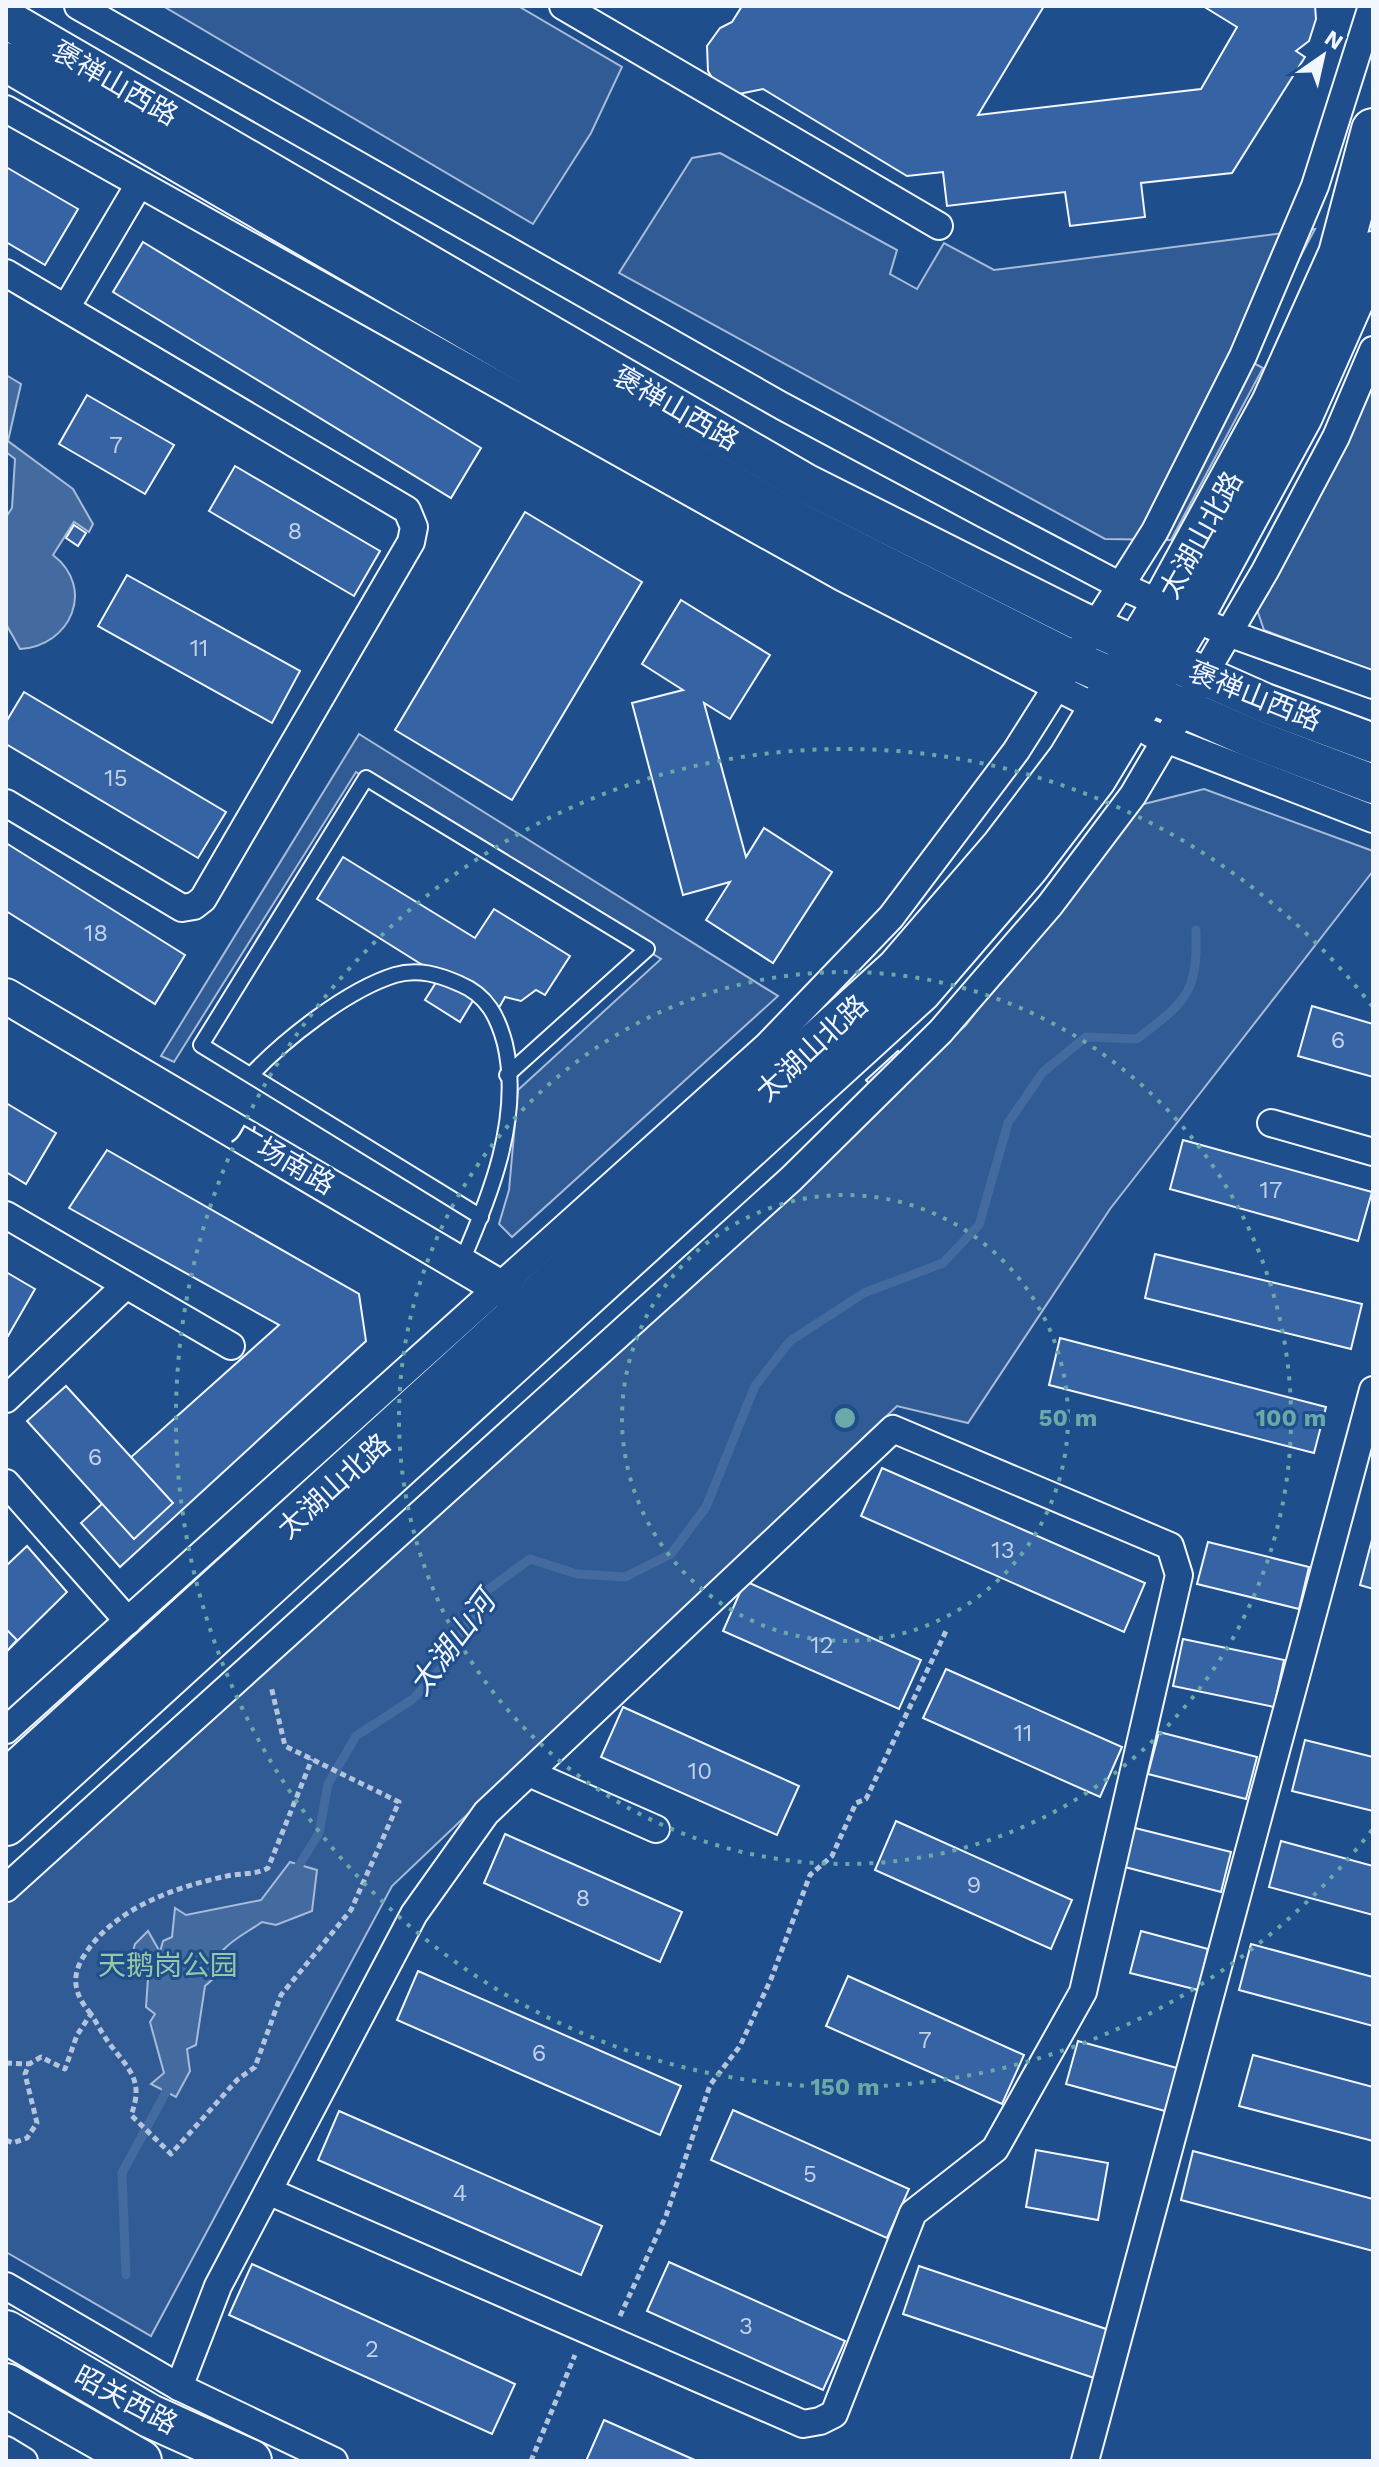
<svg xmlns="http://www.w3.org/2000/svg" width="1379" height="2467" viewBox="0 0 1379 2467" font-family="'Work Sans','Noto Sans SC',sans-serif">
	<rect width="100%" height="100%" fill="#1f4e8c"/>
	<g fill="#305b95" stroke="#a8bbd7" stroke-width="2">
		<polygon points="163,6 518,6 622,67 591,133 533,224"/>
		<polygon points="720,153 897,250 890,274 917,289 944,243 994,270 1315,229 1246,359 1263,368 1171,540 1105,539 619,273 692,158"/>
		<polygon points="1373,369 1373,671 1264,630 1252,595"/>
		<polygon points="359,734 778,996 512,1237 499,1224 509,1190 518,1090 661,959 356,772 174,1062 161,1056"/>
		<polygon points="1204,789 1373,851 1373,871 1110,1209 968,1423 897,1406 392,1886 151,2336 6,2252 6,1895 966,1025 1132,807"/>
	</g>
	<g fill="#446ba0" stroke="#a8bbd7" stroke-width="2">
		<path d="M6 375 21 384 8 441 73 489 93 524 89 532 74 522 53 555C96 588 71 646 20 649L6 624V517L12 508 15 459 6 452Z"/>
		<path d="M290 1862 317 1870 312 1911 276 1925 262 1922C241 1937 211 1948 214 1978L205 1986 196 2045 187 2049 190 2071 176 2097 151 2084 164 2073 150 2022 155 2014 146 2007 148 1978 129 1965 135 1944 148 1931 160 1952 163 1941 172 1937 175 1908 186 1915 261 1900Z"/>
	</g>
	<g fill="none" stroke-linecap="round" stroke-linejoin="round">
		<g stroke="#446ba0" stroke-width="9">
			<path d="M293 1875 319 1833 328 1784 356 1736 413 1699 445 1664 485 1592 530 1559 577 1574 625 1577 671 1554 706 1507 755 1386 790 1341 864 1293 943 1263 979 1225 1008 1123 1043 1072 1086 1037 1137 1039C1186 1001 1198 994 1196 930"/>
			<polyline points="126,2275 122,2173 166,2092 167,2082"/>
		</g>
	</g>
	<g fill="#3563a3" stroke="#f2f6ff" stroke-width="2">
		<polygon points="742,6 1044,6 978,115 1201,89 1237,27 1203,6 1315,6 1316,19 1309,41 1296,51 1305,57 1232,173 1141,183 1145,217 1070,226 1065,192 947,206 943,172 907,176 763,89 739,94 714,81 708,71 707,46 720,28 732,22"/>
		<polygon points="6,167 78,209 45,265 6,242"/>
		<polygon points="143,242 481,448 451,498 113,292"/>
		<polygon points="87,395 174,445 145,494 59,444"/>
		<polygon points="235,466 380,551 354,596 209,511"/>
		<polygon points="525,512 642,582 512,800 395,730"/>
		<polygon points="74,525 86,533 78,546 66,538"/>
		<polygon points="127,575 300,671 272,723 98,626"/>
		<polygon points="681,600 770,655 730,719 704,703 746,857 764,828 832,872 773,963 706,920 730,882 683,895 632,703 683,690 642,664"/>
		<polygon points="24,692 226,812 198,858 6,744 6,722"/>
		<polygon points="6,843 185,955 155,1004 6,911"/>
		<polygon points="343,857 475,938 494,909 570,956 545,995 536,990 521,1001 505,997 496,1013 474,999 460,1022 425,1000 440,976 317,899"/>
		<polygon points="1312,1006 1373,1024 1373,1077 1298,1056"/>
		<polygon points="898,1051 904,1057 872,1087 866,1080"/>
		<polygon points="6,1103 56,1133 26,1184 6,1172"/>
		<polygon points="1183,1140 1372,1192 1358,1241 1170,1189"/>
		<polygon points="107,1150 359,1294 366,1341 120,1567 81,1523 102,1504 92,1492 279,1325 69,1208"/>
		<polygon points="1155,1254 1362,1304 1351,1349 1145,1298"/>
		<polygon points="6,1272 35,1289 8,1336 6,1335"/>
		<polygon points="1060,1338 1326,1407 1314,1453 1049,1385"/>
		<polygon points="66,1386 173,1503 134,1539 27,1421"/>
		<polygon points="882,1468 1145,1583 1124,1632 861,1516"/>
		<polygon points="1373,1536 1373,1589 1360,1585"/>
		<polygon points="1208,1542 1309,1567 1299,1609 1197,1584"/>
		<polygon points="27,1546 67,1592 6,1652 6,1566"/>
		<polygon points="745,1581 921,1660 899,1709 723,1631"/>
		<polygon points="6,1629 17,1640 6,1652"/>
		<polygon points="1183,1639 1284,1660 1274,1707 1173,1686"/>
		<polygon points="946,1669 1122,1747 1100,1797 923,1718"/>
		<polygon points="623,1707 799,1786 777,1835 601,1757"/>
		<polygon points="1159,1732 1257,1757 1246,1799 1148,1774"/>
		<polygon points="1305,1740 1373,1757 1373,1811 1292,1791"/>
		<polygon points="896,1821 1072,1900 1051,1949 875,1870"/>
		<polygon points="1131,1827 1231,1852 1221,1892 1121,1866"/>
		<polygon points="505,1834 682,1912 660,1962 484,1883"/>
		<polygon points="1281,1841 1373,1866 1373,1915 1269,1887"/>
		<polygon points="1141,1931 1208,1949 1198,1990 1130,1973"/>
		<polygon points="1251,1944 1373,1977 1373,2026 1239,1990"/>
		<polygon points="418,1971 681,2086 660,2135 397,2020"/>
		<polygon points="848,1976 1024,2055 1002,2104 826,2026"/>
		<polygon points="1078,2041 1177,2068 1165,2111 1066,2084"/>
		<polygon points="1253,2055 1373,2087 1373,2141 1239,2106"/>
		<polygon points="733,2110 909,2189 887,2238 711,2160"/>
		<polygon points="339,2111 602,2226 581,2275 318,2160"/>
		<polygon points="1036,2150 1108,2163 1098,2220 1026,2207"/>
		<polygon points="1193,2151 1373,2199 1373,2251 1181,2200"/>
		<polygon points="669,2262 845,2341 823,2390 647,2311"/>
		<polygon points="252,2264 515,2384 492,2434 229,2315"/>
		<polygon points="919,2266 1112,2331 1097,2379 903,2314"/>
		<polygon points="604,2420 697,2461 586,2461"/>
	</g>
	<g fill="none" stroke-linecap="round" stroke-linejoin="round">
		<g stroke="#f2f6ff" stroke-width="18">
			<g id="service">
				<path d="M251 1075C285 1039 347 990 395 975 418 968 440 975 460 984 487 995 498 1017 505 1044 522 1118 490 1197 461 1263"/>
				<polyline points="481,1217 201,1045 366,778 647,949 507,1075"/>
			</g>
		</g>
		<g stroke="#f2f6ff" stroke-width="30">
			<g id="minor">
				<polyline points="78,6 782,406 984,514 1121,586 1228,633 1373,685"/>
				<polyline points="563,6 939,226"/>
				<polyline points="6,109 843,578 1111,715"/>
				<polyline points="6,273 407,510 414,527 411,542 203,899 194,906 182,908 6,803"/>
				<polyline points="66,308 138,186"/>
				<polyline points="1150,733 1373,819"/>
				<polyline points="1271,1123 1373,1152"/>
				<polyline points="6,1215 231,1346"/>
				<polyline points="6,1399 125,1286"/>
				<polyline points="6,1483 128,1621"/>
				<polyline points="6,1730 767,1046 891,917 1016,751 1155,531 1243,356 1315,186 1372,6"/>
				<polyline points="529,1773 656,1829"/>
				<polyline points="6,1888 791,1179 941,1031 1050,905 1133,795 1265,571 1336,437 1373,350"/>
				<polyline points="6,2286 179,2387 334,2461"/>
				<polyline points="179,2387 218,2286 414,1914 486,1813 893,1429 1170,1546 1179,1575 1083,1992 995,2149 913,2213 834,2414 820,2421 803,2424 268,2191"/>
				<polyline points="6,2450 24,2461"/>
				<polyline points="1085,2461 1373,1390"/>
			</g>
		</g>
		<g stroke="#f2f6ff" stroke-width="38">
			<polyline id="tertiary" points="6,996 550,1317"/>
		</g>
		<g stroke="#f2f6ff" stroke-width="42">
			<g id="secondary">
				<polyline points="6,19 805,483 1078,620 1265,703 1373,743"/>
				<polyline points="6,62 787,516 1062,655 1251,738 1373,784"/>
			</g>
		</g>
		<g stroke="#f2f6ff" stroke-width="46">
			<g id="primary">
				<polyline points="6,1782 898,969 1003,847 1069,760 1163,604 1273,403 1340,254 1373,130"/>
				<polyline points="6,1824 920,991 1027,867 1095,778 1192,617 1301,416 1373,253"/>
				<polyline points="6,2332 150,2416 250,2461"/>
				<polyline points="6,2385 140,2461"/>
			</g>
		</g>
		<g stroke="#b3c4dc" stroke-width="5" stroke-dasharray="6 4" stroke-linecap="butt">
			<path d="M91 2014C74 1994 70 1977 85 1954 115 1908 175 1887 227 1876 241 1873 255 1875 268 1868L312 1759"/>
			<polyline points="6,2063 29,2064"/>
			<path d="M6 2140 13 2143 27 2138 37 2123 25 2074 29 2064 41 2057 65 2069 77 2035 91 2014C98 2025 104 2037 112 2047 130 2070 144 2082 131 2115L171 2154 237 2080 255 2067 281 1995 351 1910 399 1802 285 1746 271 1686"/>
			<polyline points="620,2316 666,2216 710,2085 740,2046 771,1979 810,1875 832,1856 856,1803 866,1799 947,1629"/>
			<polyline points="531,2461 575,2355"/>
		</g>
		<use href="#service" stroke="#1f4e8c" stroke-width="14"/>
		<use href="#minor" stroke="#1f4e8c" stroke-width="26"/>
		<use href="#tertiary" stroke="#1f4e8c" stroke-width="34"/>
		<use href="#secondary" stroke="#1f4e8c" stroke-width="38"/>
		<use href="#primary" stroke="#1f4e8c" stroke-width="42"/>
	</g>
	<g fill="none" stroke="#6aa9a8" stroke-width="4" stroke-dasharray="4 8">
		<circle cx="845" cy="1418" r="223"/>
		<circle cx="845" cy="1418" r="446"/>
		<path d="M1372 1830A669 669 0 1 1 1372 1006"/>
	</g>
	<g text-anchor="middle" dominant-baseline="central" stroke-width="6" stroke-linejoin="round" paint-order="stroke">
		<g font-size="24" fill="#c3d1e8">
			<text x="116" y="445">7</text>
			<text x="295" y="531">8</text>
			<text x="199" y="648">11</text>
			<text x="116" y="778">15</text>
			<text x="96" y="933">18</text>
			<text x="1338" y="1040">6</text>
			<text x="1271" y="1190">17</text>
			<text x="95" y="1457">6</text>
			<text x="1003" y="1550">13</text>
			<text x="822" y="1645">12</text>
			<text x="1023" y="1733">11</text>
			<text x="700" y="1771">10</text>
			<text x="974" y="1885">9</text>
			<text x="583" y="1898">8</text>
			<text x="925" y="2040">7</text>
			<text x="539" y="2053">6</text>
			<text x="810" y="2174">5</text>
			<text x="460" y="2193">4</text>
			<text x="746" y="2326">3</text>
			<text x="372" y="2349">2</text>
		</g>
		<g font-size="28" fill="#f2f6ff" stroke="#1f4e8c">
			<text transform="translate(115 83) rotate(30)">褒禅山西路</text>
			<text transform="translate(676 408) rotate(30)">褒禅山西路</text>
			<text transform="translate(1201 535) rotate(-61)">太湖山北路</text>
			<text transform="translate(1255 696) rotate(22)">褒禅山西路</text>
			<text transform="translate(812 1048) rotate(-43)">太湖山北路</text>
			<text transform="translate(284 1159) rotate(30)">广场南路</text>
			<text transform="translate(334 1486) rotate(-42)">太湖山北路</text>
			<text transform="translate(126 2400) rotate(28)">昭关西路</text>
		</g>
		<g font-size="28" fill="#97c8a6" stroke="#1f4e8c">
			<text x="168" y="1965">天鹅岗公园</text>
		</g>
		<g font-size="30" font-style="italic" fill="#f2f6ff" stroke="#1f4e8c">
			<text transform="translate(452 1643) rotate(-53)">太湖山河</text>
		</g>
	</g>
	<circle cx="845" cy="1418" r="12" fill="#6aa9a8" stroke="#1f4e8c" stroke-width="4"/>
	<g font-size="24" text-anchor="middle" font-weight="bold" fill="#6aa9a8" stroke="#1f4e8c" stroke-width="6" stroke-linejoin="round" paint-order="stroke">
		<text x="1068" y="1426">50 m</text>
		<text x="1291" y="1426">100 m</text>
		<text x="845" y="2095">150 m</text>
	</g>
	<rect width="1379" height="2467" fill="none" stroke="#f2f6ff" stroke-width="16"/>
	<g transform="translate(1323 56) rotate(34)" stroke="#1f4e8c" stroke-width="6" paint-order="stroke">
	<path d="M0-6L14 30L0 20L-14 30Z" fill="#f2f6ff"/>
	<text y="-12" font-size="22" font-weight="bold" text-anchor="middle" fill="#f2f6ff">N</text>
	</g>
</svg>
